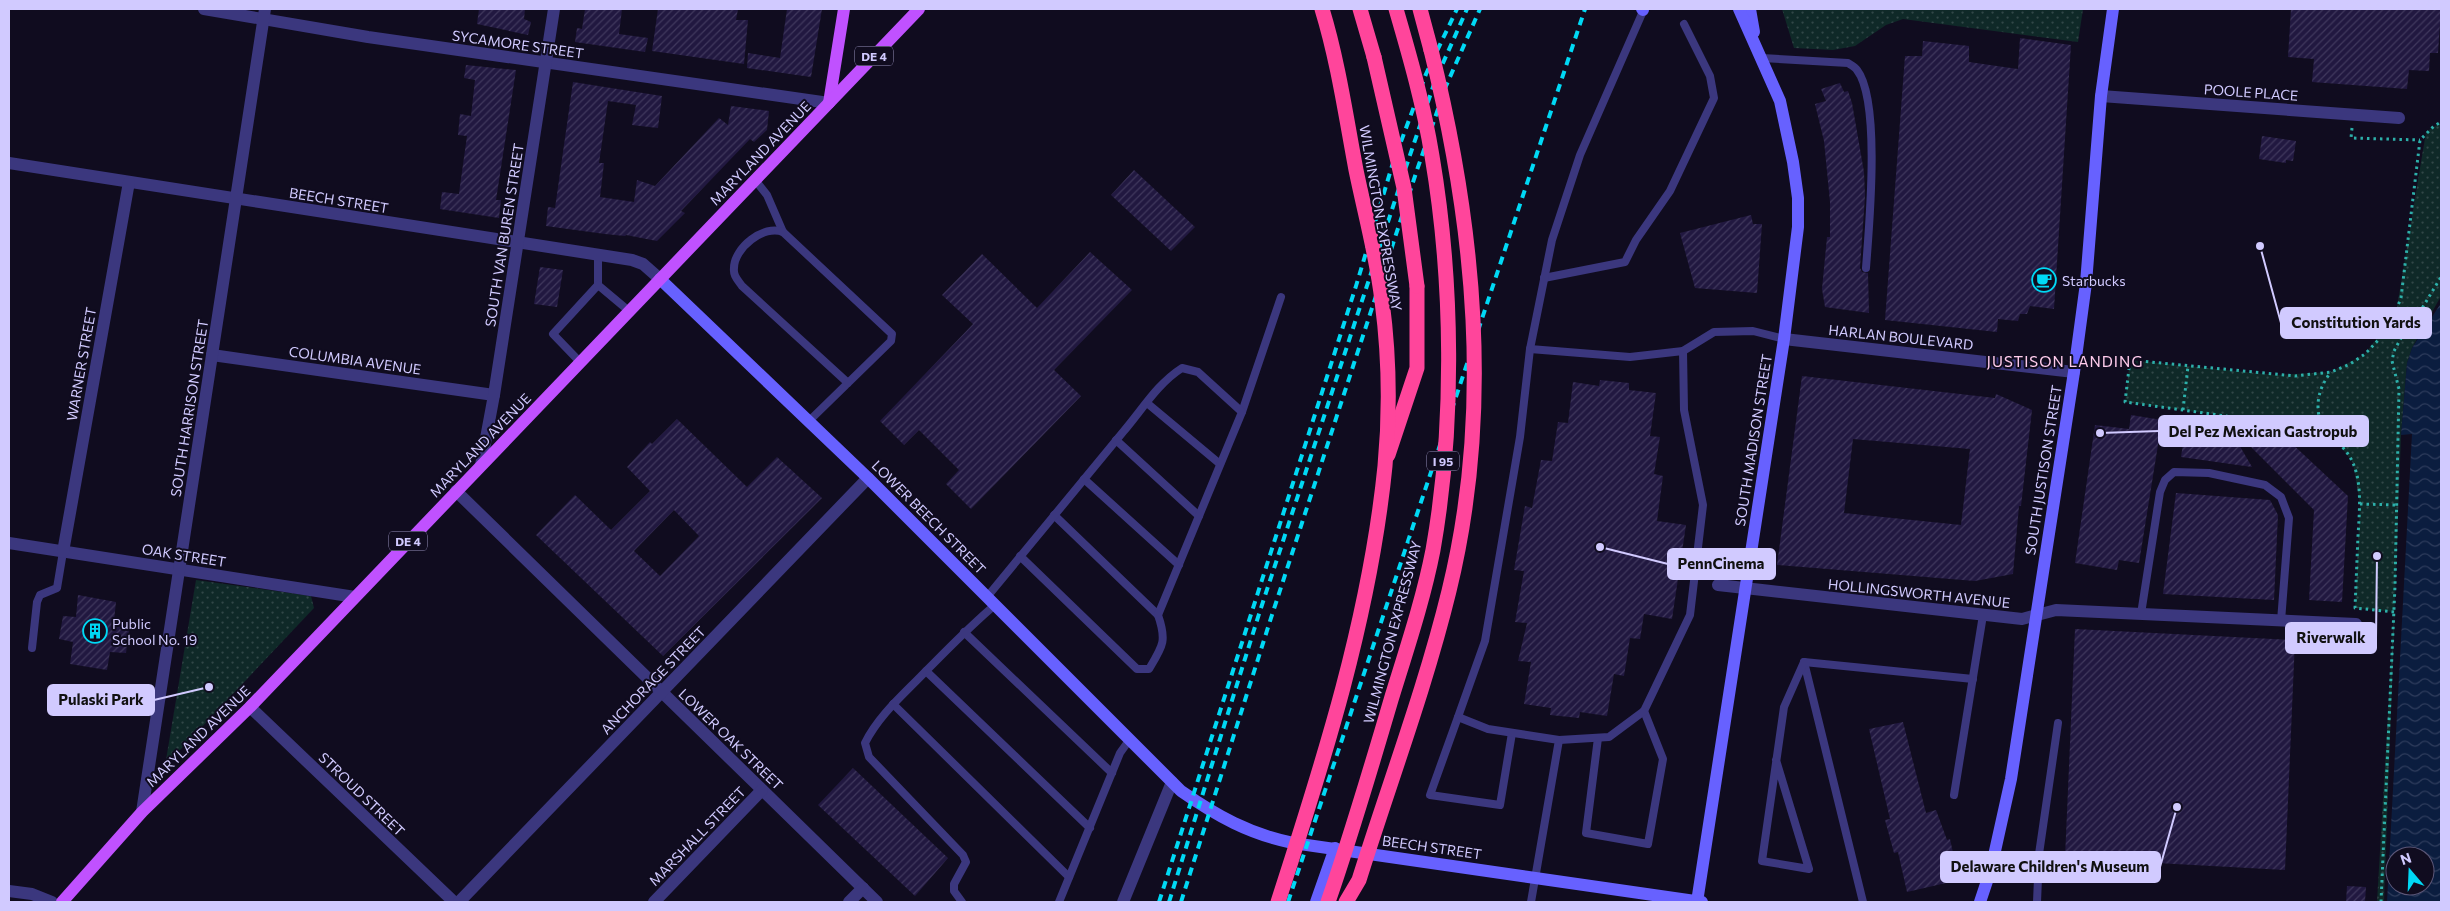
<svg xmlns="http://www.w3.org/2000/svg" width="2450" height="911" viewBox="0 0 2450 911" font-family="Commissioner,sans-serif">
	<defs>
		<pattern id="grass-dots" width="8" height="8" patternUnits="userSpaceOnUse" patternTransform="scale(1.25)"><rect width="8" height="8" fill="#0f2928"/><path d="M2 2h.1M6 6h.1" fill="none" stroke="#314748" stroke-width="1.8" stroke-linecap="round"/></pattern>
		<pattern id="water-waves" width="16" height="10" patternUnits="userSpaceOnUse" patternTransform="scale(1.25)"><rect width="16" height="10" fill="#0b1d3f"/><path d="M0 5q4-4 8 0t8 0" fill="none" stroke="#2e3c5c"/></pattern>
		<pattern id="building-hatch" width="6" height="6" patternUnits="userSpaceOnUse" patternTransform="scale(1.25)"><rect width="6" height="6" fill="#211840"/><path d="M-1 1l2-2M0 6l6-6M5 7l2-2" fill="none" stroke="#40385d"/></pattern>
	</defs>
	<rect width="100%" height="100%" fill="#100c1f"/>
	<g fill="url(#grass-dots)">
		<polygon points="1782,9 2083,9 2078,42 1903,19 1886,25 1855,46 1833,50 1794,48"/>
		<polygon points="2441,122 2441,296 2412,348 2407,363 2401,435 2384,902 2377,902 2394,612 2355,608 2360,504 2353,463 2339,444 2312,428 2125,402 2130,360 2275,375 2331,372 2365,354 2396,313 2426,132"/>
		<polygon points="196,580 311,596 314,608 165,766"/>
	</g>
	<path fill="url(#water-waves)" fill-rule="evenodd" d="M2441 303V902H2387L2412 434 2401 435 2407 363 2412 348ZM2395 856H2425V886H2395Z"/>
	<g fill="url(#building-hatch)" fill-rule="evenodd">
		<polygon points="479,9 525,9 524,19 531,22 528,35 477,24"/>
		<polygon points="585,9 622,9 619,34 648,38 645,52 575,42 577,28 582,29"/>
		<polygon points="658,9 738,9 736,20 748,20 744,64 652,51"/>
		<polygon points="787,9 822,9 811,77 747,68 748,53 780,58"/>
		<polygon points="2291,9 2441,9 2438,53 2430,53 2429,71 2409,70 2407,89 2312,82 2314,59 2288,57"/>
		<polygon points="2020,38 2071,45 2054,309 2030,306 2027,314 2020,314 2018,321 1998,319 1997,332 1885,320 1905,56 1922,56 1923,41 1969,46 1969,62 2018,69"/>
		<polygon points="466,65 516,70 496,200 501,200 499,218 440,209 442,192 459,194 460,186 467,136 458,135 460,114 471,116 475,80 464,78"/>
		<polygon points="573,82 662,96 658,128 632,125 636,105 608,101 599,163 604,163 600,197 634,202 637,180 655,186 719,118 728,125 731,106 769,111 767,130 754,142 750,139 681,211 685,213 657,241 626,235 625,236 605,234 546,226 548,207 555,208"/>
		<polygon points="1840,83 1844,92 1848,91 1852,103 1864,172 1865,196 1860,268 1862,272 1868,273 1869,313 1825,307 1822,289 1827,237 1830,237 1830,202 1824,141 1815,104 1826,101 1821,89"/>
		<polygon points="2262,136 2296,141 2293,161 2286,160 2286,163 2259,159"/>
		<polygon points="1134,170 1195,227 1171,251 1111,195"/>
		<polygon points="1751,215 1753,224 1762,224 1757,293 1695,288 1680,233"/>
		<polygon points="1090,252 1132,290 1054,370 1081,396 971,509 946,484 959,470 919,430 904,445 880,421 973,324 942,295 982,254 1037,308"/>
		<polygon points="540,267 563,270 557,307 534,304"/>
		<path d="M1802 376 1995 398 1996 394 2032 410 2021 506H2019L2013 574 1975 581 1777 565ZM1853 439 1970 449 1961 525 1844 513Z"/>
		<polygon points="1600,380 1629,383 1629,390 1656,393 1650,436 1660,437 1654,474 1663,476 1657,521 1686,525 1672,619 1644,614 1640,639 1630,638 1624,676 1614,674 1607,716 1580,712 1579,718 1550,715 1551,708 1524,704 1531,662 1518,661 1527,623 1515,622 1524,571 1514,570 1525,506 1532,508 1541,460 1552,461 1558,422 1568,423 1573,382 1599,386"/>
		<polygon points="2131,415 2162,420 2139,563 2119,560 2117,570 2075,563 2095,425 2129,429"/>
		<path d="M677 419 747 487 777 457 822 498 663 656 536 535 575 495 611 530 650 491 627 467 650 442 652 444ZM674 510 699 536 660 576 634 551Z"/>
		<polygon points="2186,424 2231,431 2252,467 2181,457"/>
		<polygon points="2235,431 2288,440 2348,496 2342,602 2309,600 2314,510"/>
		<polygon points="2176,493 2270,500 2278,515 2274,600 2163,594"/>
		<polygon points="78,595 116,602 114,621 130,623 126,653 110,652 107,670 70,664 73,642 59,639 63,616 76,617"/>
		<polygon points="2075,629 2295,640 2285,870 2065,858"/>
		<polygon points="1903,722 1926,813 1936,810 1947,840 1950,839 1959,880 1907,892 1898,852 1894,853 1885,820 1890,819 1869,729"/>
		<polygon points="853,768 948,858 915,896 818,805"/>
		<polygon points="2347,886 2366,887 2365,902 2346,902"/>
	</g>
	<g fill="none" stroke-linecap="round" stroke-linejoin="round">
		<g stroke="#2db0aa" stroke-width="3" stroke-dasharray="2.5 4" stroke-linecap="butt">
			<polyline points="2352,128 2351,138 2420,140"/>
			<polyline points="2390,325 2403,334"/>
			<polyline points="2183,410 2188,366"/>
			<path d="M2325 433C2314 411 2316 391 2331 372"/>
			<polyline points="2360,504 2396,505"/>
			<path d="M2394 612 2355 608C2356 584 2357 560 2358 536 2361 488 2365 448 2312 428L2125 402 2130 360 2295 376 2331 372 2350 364 2365 354 2388 330 2401 298 2420 140 2434 126 2441 122"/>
			<polyline points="2381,902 2395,586 2399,389 2392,361 2394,351 2408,325 2421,310 2441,277"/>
		</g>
		<g stroke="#3b377e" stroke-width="8">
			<path d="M1762 58 1848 63C1851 65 1855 67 1857 70 1881 101 1869 227 1866 268"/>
			<polyline points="755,180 767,195 783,232"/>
			<polyline points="1544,278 1625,262 1636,240 1670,191 1714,98 1710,76 1684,24"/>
			<polyline points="598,285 598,255"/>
			<polyline points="1530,349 1630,357 1683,351"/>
			<polyline points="580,362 553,334 598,285 629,311"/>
			<polyline points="1147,403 1220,464"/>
			<polyline points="1242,412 1281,297"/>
			<path d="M809 421 891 341 892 334 783 232C764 224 734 248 734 268 733 276 738 280 742 286L848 383"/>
			<polyline points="1116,440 1199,516"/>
			<polyline points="1084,479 1179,565"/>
			<polyline points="1054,515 1158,615"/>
			<path d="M987 597C1032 542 1077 487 1123 432 1142 410 1157 384 1182 368L1198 372 1242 412 1158 615C1167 641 1163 646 1149 669H1137L1020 556"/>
			<polyline points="2141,614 2160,492 2165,480 2174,472 2209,473 2265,485 2281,497 2289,518 2281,621"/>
			<polyline points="964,632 1112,773"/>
			<polyline points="32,648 37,602 40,595 57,588 63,552"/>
			<polyline points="1804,662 1863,902"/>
			<polyline points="926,671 1090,828"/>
			<polyline points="893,704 1069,877"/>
			<polyline points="1458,717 1430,795 1500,805 1512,733"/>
			<polyline points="1598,738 1586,833 1648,844 1663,759 1644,711"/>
			<polyline points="1559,740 1609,737 1644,711 1690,615 1703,505 1684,410 1683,351 1714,332 1753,331 1784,339"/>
			<polyline points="1776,760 1809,869 1762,861 1784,707 1804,662 1973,679"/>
			<polyline points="1954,795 1983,615"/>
			<path d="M962 902 954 891V884L966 862 963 855 869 757 865 743C879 715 903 695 925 672 948 649 970 626 995 605"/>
			<polyline points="1059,902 1120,753 1130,739"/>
			<polyline points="1531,902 1559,740 1488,729 1458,717 1485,641 1520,437 1530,349 1552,240 1580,155 1644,9"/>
			<polyline points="2037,902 2039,854 2058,723"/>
		</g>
		<g stroke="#3b377e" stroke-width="12">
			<polyline points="204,9 368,37 829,103"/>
			<polyline points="2101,96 2399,118"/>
			<polyline points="9,163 632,260 643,264 660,279"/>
			<polyline points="1784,339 2074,372"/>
			<polyline points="212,355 494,395"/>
			<polyline points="481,465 494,395 554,9"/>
			<polyline points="456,491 877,902"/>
			<polyline points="9,543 355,597"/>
			<polyline points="63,552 129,182"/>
			<polyline points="1718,585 2022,619 2056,610 2356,624"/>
			<polyline points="250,707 454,902"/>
			<polyline points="142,812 265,9"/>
			<polyline points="9,891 32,894 52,902"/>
			<polyline points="459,902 868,478"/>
			<polyline points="654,902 762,790"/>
			<polyline points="849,902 863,888"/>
			<polyline points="1123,902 1172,782"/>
		</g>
		<g stroke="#6761ff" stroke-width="12">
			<polyline points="1642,9 1643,10"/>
			<polyline points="1750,9 1754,32"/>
			<path d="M660 279 868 478 1181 791C1217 816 1249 834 1293 843L1702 902"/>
			<polyline points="1316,902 1335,848"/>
			<polyline points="1697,902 1784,339 1798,227 1798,198 1793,162 1780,101 1739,9"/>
			<polyline points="1980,902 1991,869 2011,779 2074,372 2086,283 2101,96 2113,9"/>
		</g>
		<g stroke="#c051ff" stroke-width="12">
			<polyline points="829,103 844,9"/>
			<polyline points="62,902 142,812 250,707 919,9"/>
		</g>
		<g stroke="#ff459b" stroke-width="15">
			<polyline points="1360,9 1374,57"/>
			<polyline points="1420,9 1431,50"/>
			<polyline points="1388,455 1417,368 1417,286"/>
		</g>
		<g stroke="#00d9f5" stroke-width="4" stroke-dasharray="8 6" stroke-linecap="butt">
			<polyline points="1159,902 1356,286 1392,166 1426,74 1457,9"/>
			<polyline points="1169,902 1259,614 1406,167 1435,81 1467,9"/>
			<polyline points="1181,902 1271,618 1417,170 1446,86 1480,9"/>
			<polyline points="1288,902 1585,9"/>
		</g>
		<g stroke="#ff459b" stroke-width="15">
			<polyline points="1374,57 1404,188 1417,286"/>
			<path d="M1278 902C1324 760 1370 616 1385 466 1390 413 1389 354 1382 301 1377 257 1365 214 1356 170 1346 117 1338 61 1322 9"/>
			<path d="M1328 902C1351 836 1371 768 1391 700 1406 651 1423 601 1433 550 1455 425 1453 280 1432 156 1424 106 1410 57 1396 9"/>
			<path d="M1346 902 1359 880C1389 784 1425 689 1449 591 1493 411 1475 228 1431 50"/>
		</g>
	</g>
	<defs>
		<g id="cafe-ring" transform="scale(1.25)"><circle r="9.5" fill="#100c1f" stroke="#00d9f5" stroke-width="1.5"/><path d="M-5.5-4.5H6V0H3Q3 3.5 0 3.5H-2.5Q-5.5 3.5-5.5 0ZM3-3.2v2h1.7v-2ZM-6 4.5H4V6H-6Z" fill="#00d9f5"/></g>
		<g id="building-ring" transform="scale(1.25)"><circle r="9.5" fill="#100c1f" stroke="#00d9f5" stroke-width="1.5"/><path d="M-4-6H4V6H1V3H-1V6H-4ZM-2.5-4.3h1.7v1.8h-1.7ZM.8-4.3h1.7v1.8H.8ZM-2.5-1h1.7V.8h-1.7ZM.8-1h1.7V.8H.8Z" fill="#00d9f5"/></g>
	</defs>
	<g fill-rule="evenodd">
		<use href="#cafe-ring" x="2044" y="280"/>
		<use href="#building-ring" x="95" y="631"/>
	</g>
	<g text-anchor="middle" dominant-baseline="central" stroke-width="4" stroke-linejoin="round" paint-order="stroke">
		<g fill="#100c1f" stroke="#9791bc" stroke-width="1">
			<rect x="855" y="46.5" width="38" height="19" rx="4"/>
			<rect x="1427" y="451.5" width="32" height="19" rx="4"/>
			<rect x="389" y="531.5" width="38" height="19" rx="4"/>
		</g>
		<g font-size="12" font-weight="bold" fill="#d1caff">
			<text x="874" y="56">DE 4</text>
			<text x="1443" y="461">I 95</text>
			<text x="408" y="541">DE 4</text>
		</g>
		<g font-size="14" fill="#d1caff" stroke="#100c1f">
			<text transform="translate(518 44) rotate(8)">SYCAMORE STREET</text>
			<text transform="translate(2251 92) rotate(4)">POOLE PLACE</text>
			<text transform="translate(760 153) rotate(-46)">MARYLAND AVENUE</text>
			<text transform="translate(339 200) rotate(9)">BEECH STREET</text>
			<text transform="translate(1381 218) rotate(80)">WILMINGTON EXPRESSWAY</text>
			<text transform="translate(504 235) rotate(-81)">SOUTH VAN BUREN STREET</text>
			<text transform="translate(1901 337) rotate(6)">HARLAN BOULEVARD</text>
			<text transform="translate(355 360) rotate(8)">COLUMBIA AVENUE</text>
			<text transform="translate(81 364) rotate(-80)">WARNER STREET</text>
			<text transform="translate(189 408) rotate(-81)">SOUTH HARRISON STREET</text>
			<text transform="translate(1753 440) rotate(-81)">SOUTH MADISON STREET</text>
			<text transform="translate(480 445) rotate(-46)">MARYLAND AVENUE</text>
			<text transform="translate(2043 470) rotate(-81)">SOUTH JUSTISON STREET</text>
			<text transform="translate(929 517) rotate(45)">LOWER BEECH STREET</text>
			<text transform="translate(184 555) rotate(9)">OAK STREET</text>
			<text transform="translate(1919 593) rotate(6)">HOLLINGSWORTH AVENUE</text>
			<text transform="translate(1392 632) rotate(-75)">WILMINGTON EXPRESSWAY</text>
			<text transform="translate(653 680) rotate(-46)">ANCHORAGE STREET</text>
			<text transform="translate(198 736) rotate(-44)">MARYLAND AVENUE</text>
			<text transform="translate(731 739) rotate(44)">LOWER OAK STREET</text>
			<text transform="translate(362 794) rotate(44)">STROUD STREET</text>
			<text transform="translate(697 836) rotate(-46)">MARSHALL STREET</text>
			<text transform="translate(1432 847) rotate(8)">BEECH STREET</text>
		</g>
		<g font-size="14" fill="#d1caff" stroke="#100c1f" text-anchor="start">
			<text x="2062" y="280">Starbucks</text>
			<text x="112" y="623">Public<tspan x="112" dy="16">School No. 19</tspan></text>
		</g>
		<g font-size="15" letter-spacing="1" fill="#ffccec" stroke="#100c1f">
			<text x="2065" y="361">JUSTISON LANDING</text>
		</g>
	</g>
	<path fill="none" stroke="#d1caff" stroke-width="2" d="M2260 246L2281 323M2100 433L2159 431M1600 547L1668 564M2377 556L2376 638M209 687L154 700M2177 807L2160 867"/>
	<g fill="#d1caff" stroke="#100c1f" stroke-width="2">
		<circle cx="2260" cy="246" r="5"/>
		<circle cx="2100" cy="433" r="5"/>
		<circle cx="1600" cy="547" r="5"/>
		<circle cx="2377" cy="556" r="5"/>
		<circle cx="209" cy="687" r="5"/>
		<circle cx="2177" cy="807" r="5"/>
	</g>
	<g fill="#d1caff" stroke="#d1caff" stroke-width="2">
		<rect x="2281" y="308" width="150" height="30" rx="5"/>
		<rect x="2159" y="416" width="209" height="30" rx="5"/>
		<rect x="1668" y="549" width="107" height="30" rx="5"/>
		<rect x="2286" y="623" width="90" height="30" rx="5"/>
		<rect x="48" y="685" width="106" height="30" rx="5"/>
		<rect x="1941" y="852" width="219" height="30" rx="5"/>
	</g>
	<g font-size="15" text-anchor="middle" font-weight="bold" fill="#111">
		<text x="2356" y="328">Constitution Yards</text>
		<text x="2263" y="437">Del Pez Mexican Gastropub</text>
		<text x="1721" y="569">PennCinema</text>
		<text x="2331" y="643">Riverwalk</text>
		<text x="101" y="705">Pulaski Park</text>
		<text x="2050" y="872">Delaware Children's Museum</text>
	</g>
	<rect width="2450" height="911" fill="none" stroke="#d1caff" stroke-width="20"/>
	<g transform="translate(2410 871) rotate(341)"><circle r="24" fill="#100c1f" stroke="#5d5879"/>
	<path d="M0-4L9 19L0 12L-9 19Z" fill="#00d9f5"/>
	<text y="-8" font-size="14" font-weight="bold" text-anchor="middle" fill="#d1caff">N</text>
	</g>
</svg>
